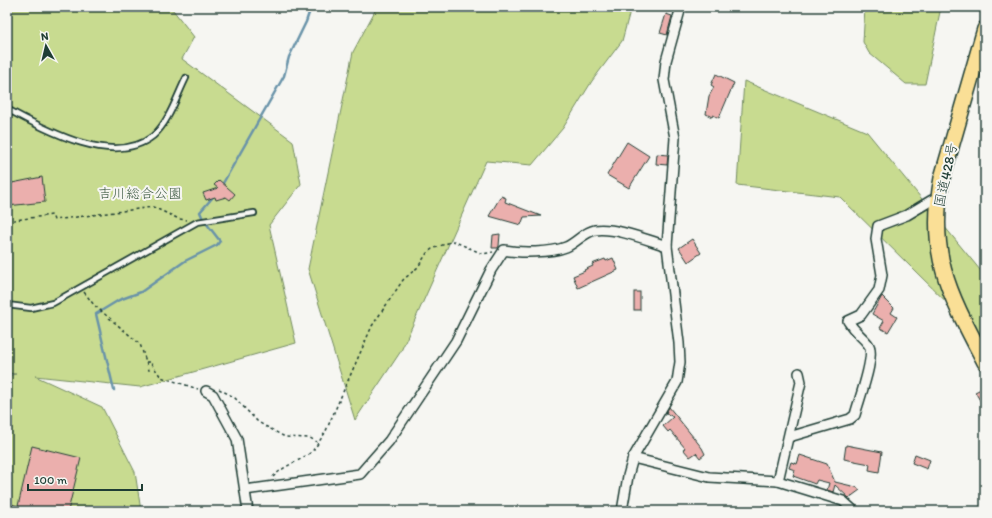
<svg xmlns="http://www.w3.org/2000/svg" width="992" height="518" viewBox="0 0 992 518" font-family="Itim,'Klee One',sans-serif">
	<rect width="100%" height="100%" fill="#f6f6f2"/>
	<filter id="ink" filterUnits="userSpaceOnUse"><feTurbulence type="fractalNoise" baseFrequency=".025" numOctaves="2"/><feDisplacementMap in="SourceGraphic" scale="8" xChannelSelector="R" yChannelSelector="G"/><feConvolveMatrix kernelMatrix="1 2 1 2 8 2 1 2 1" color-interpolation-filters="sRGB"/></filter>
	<g filter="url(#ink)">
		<g fill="#c8db90" stroke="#748c62">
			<polygon points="7,7 164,7 173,10 194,37 182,59 293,141 301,184 269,225 296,343 140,387 35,376 102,407 135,472 141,511 14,511 7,495 7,376 16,374 7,373"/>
			<polygon points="377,7 631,7 622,41 592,81 563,128 532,165 486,161 401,351 355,420 308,269 353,52"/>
			<polygon points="865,7 941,7 925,84 906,84 869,53 863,42"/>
			<polygon points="744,81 867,132 985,276 985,340 840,197 737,185"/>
		</g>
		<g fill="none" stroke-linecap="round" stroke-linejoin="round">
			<g stroke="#6993a9" stroke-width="2.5">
				<polyline points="222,185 284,76 289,57 306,22 311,7"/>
				<polyline points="114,390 96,314 119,300 141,292 185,261 217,245 220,241 203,219 200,212 213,197"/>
			</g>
		</g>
		<g fill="#ebafad" stroke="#1f3d34">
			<polygon points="666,14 672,16 667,35 660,33"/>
			<polygon points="716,74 734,83 719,118 713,115 712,117 706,114 709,96 714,87 711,85"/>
			<polygon points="627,142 649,156 629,188 607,175"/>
			<polygon points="657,154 668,155 667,165 656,164"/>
			<polygon points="42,177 45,202 7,206 7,184"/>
			<polygon points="219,180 235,194 230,200 226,197 216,200 215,197 206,200 203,193 218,188 214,185"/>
			<polygon points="501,196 506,198 505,202 541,216 524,217 521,225 489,216"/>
			<polygon points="500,234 499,246 498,248 492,248 493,235"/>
			<polygon points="692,239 701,253 688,262 679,248"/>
			<polygon points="613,258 618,270 578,288 573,276 585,271 584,270 593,266 592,264 605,259 606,261"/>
			<rect x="634" y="292" width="6" height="18"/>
			<polygon points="882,296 894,308 891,313 897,317 888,332 880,328 884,321 872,314"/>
			<polygon points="983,388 985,391 985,399 981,402 975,392"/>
			<polygon points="669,407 702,448 705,454 700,458 696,453 690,457 683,449 685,448 670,430 668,432 663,426 673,417 666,413"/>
			<polygon points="846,445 882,452 879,472 869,470 870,464 844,459"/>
			<polygon points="32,446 81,458 68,511 10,511 11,504 18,506"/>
			<polygon points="915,454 930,460 927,469 912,463"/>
			<polygon points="800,455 827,464 835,482 856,487 860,490 849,498 835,485 833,492 827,490 829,483 817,480 815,484 793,476 795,470 789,468 791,462 797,464"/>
		</g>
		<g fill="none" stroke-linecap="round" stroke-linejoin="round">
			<g stroke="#1f3d34" stroke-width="8">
				<g id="service">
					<path d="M7 109C44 129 113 168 153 136 169 122 177 96 186 78"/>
					<polyline points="7,305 31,308 53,303 197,222 254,213"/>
				</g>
			</g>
			<g stroke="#1f3d34" stroke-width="12">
				<g id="minor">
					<polyline points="206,391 213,395 237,439 248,511"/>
					<path d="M789 437 850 419 855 415C858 402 877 354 868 344 861 335 855 333 848 321L861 315 879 290 882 275 876 239 878 226 907 215 932 200H938"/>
					<polyline points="633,458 709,477 778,481 843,501 854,511"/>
					<polyline points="778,481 801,382 799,373"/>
					<path d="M245 490 360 474 389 441 456 341 491 270 504 250C520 253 551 253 566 247 576 243 584 232 595 230 616 227 647 240 667 246"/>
					<polyline points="622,511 628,476 633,458 677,382 680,362 679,343 667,246 675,138 664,80 666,61 681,7"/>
				</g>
			</g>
			<g stroke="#1f3d34" stroke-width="18">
				<path id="trunk" d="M985 29 942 178C927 256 950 295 985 362"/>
			</g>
			<g stroke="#1f3d34" stroke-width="1.5" stroke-dasharray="3 3" stroke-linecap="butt">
				<polyline points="7,221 52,215 54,220 153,207 179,219 187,220"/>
				<polyline points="84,292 94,305 140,344 150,373"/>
				<polyline points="146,362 150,362 161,377 198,389"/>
				<polyline points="219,389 234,397 258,422 285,437 310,438 317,442"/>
				<path d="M273 477C283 466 298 462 310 453 314 451 321 438 325 433L372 326 403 280 418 267 427 253 432 249 453 241 483 254 493 252"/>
			</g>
			<use href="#service" stroke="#f6f6f2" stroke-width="4.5"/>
			<use href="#minor" stroke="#f6f6f2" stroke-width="9"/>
			<use href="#trunk" stroke="#fadf96" stroke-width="15"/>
		</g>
	</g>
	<g text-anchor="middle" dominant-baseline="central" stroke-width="4" stroke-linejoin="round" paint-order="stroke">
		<g font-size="14" fill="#1f3d34" stroke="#f6f6f2">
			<text transform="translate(946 175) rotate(-78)">国道428号</text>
		</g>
		<g font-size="14" fill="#415d46" stroke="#f6f6f2">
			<text x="140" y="193">吉川総合公園</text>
		</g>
	</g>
	<rect width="992" height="518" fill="none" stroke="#f6f6f2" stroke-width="24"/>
	<rect x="12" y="12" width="968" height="494" fill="none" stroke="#1f3d34" stroke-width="1.5" filter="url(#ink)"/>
	<g transform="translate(46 46) rotate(352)" stroke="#f6f6f2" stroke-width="3" paint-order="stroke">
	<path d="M0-3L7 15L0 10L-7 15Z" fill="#1f3d34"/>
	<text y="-6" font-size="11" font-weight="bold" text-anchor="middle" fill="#1f3d34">N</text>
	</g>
	<path d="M28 484v6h114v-6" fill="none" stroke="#1f3d34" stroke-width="2"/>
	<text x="34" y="484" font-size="12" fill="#1f3d34" stroke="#f6f6f2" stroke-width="3" paint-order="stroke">100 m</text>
</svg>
